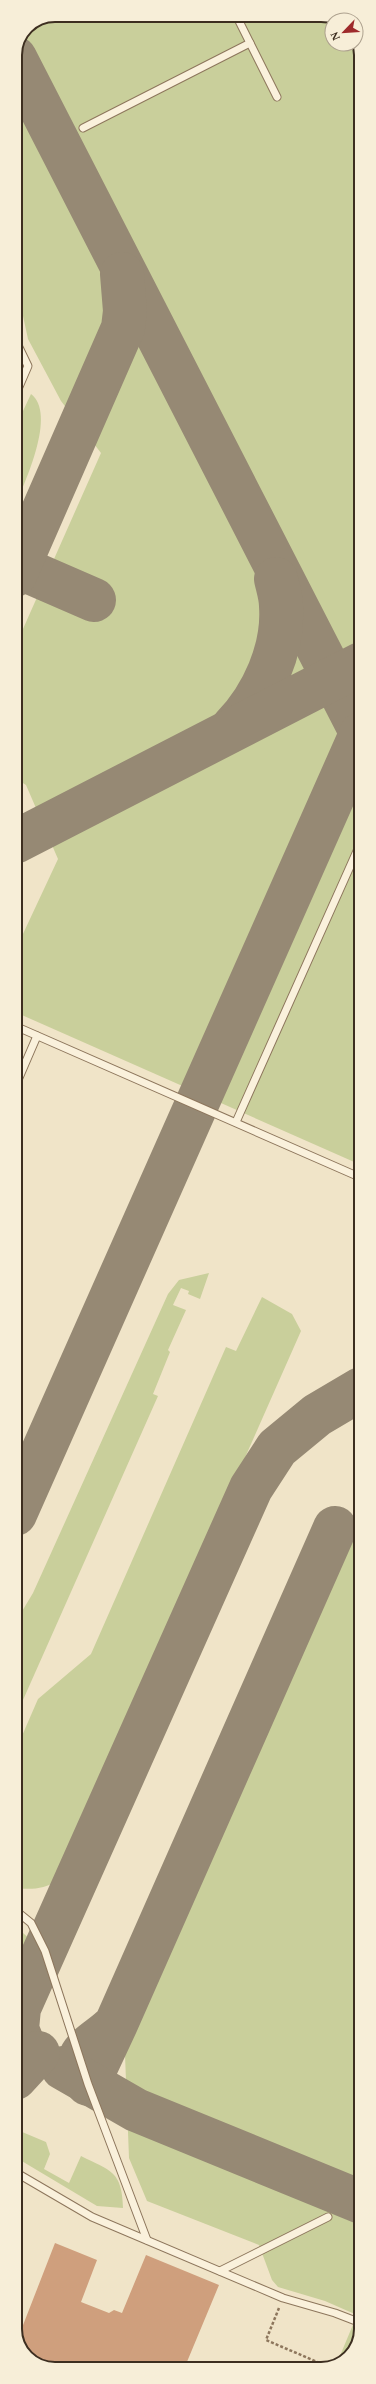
<svg xmlns="http://www.w3.org/2000/svg" width="376" height="2384" viewBox="0 0 376 2384" font-family="'Times New Roman',serif">
	<rect width="100%" height="100%" fill="#f0e4c8"/>
	<g fill="#c9cf9b">
		<polygon points="55,15 326,15 335,20 332,20 332,44 356,44 356,41 361,50 361,1165 15,1012 15,951 58,859 26,785 15,778 15,647 101,453 61,401 28,339 15,279 15,55 27,27"/>
		<path d="M31 394C57 414 25 482 15 506V428Z"/>
		<polygon points="209,1273 200,1299 188,1294 189,1291 181,1288 173,1305 186,1310 168,1350 170,1352 153,1394 158,1396 15,1718 15,1623 33,1593 168,1294 179,1280"/>
		<path d="M262 1297 292 1314 301 1331 58 1880C45 1889 31 1890 16 1888L15 1752 38 1699 91 1654 226 1347 236 1351Z"/>
		<polygon points="361,1518 361,2329 351,2355 337,2363 357,2315 325,2301 278,2287 272,2280 259,2245 147,2201 129,2158 125,2055"/>
		<polygon points="15,1926 31,1940 15,1976"/>
		<path d="M15 2129 46 2142 50 2154 44 2169 69 2183 81 2156C111 2171 122 2171 123 2208L97 2206 15 2157Z"/>
	</g>
	<g fill="none" stroke-linecap="round" stroke-linejoin="round">
		<g stroke="#968974" stroke-width="44">
			<polyline points="15,58 361,732"/>
			<polyline points="18,567 94,600"/>
			<polyline points="15,575 123,328 125,311 122,274"/>
			<path d="M233 727C263 696 284 649 281 606 281 597 278 588 276 579"/>
			<polyline points="15,842 361,664"/>
			<polyline points="15,1514 361,734"/>
			<path d="M116 2024C98 2044 62 2053 88 2084L116 2024 335 1528"/>
			<polyline points="23,2044 17,2029 19,2008 251,1488 277,1448 317,1415 361,1389"/>
			<polyline points="63,2068 136,2110 361,2202"/>
			<polyline points="15,2078 38,2053"/>
		</g>
	</g>
	<polygon fill="#cf9f7d" points="55,2243 97,2260 81,2302 109,2313 114,2310 122,2313 146,2255 219,2285 184,2369 50,2369 27,2357 18,2338"/>
	<g fill="none" stroke-linecap="round" stroke-linejoin="round">
		<g stroke="#8d765c" stroke-width="9">
			<g id="service">
				<polyline points="236,15 277,97"/>
				<polyline points="83,128 250,43"/>
				<polyline points="15,339 28,366 15,396"/>
				<polyline points="15,1026 357,1176"/>
				<polyline points="15,1087 37,1036"/>
				<polyline points="236,1122 361,842"/>
				<polyline points="15,1910 31,1923 45,1951 88,2084 147,2240"/>
				<polyline points="15,2172 92,2217 283,2298 335,2313 361,2323"/>
				<polyline points="220,2271 328,2217"/>
			</g>
		</g>
		<polyline stroke="#8d765c" stroke-width="2.5" stroke-dasharray="3 2" stroke-linecap="butt" points="279,2308 266,2340 329,2367"/>
		<use href="#service" stroke="#faf1dc" stroke-width="7"/>
	</g>
	<path d="M0 0H376V2384H0ZM55 22H321A33 33 0 0 1 354 55V2329A33 33 0 0 1 321 2362H55A33 33 0 0 1 22 2329V55A33 33 0 0 1 55 22Z" fill="#f7eed8" fill-rule="evenodd"/>
	<path fill="none" stroke="#3d2e20" stroke-width="2" d="M55 22H321A33 33 0 0 1 354 55V2329A33 33 0 0 1 321 2362H55A33 33 0 0 1 22 2329V55A33 33 0 0 1 55 22Z"/>
	<g transform="translate(344 32) rotate(245)"><circle r="19" fill="#f7eed8" stroke="#ada18e"/>
	<path d="M0-3L7 15L0 10L-7 15Z" fill="#9e2a2b"/>
	<text y="-6" font-size="11" font-weight="bold" text-anchor="middle" fill="#3d2e20">N</text>
	</g>
</svg>
